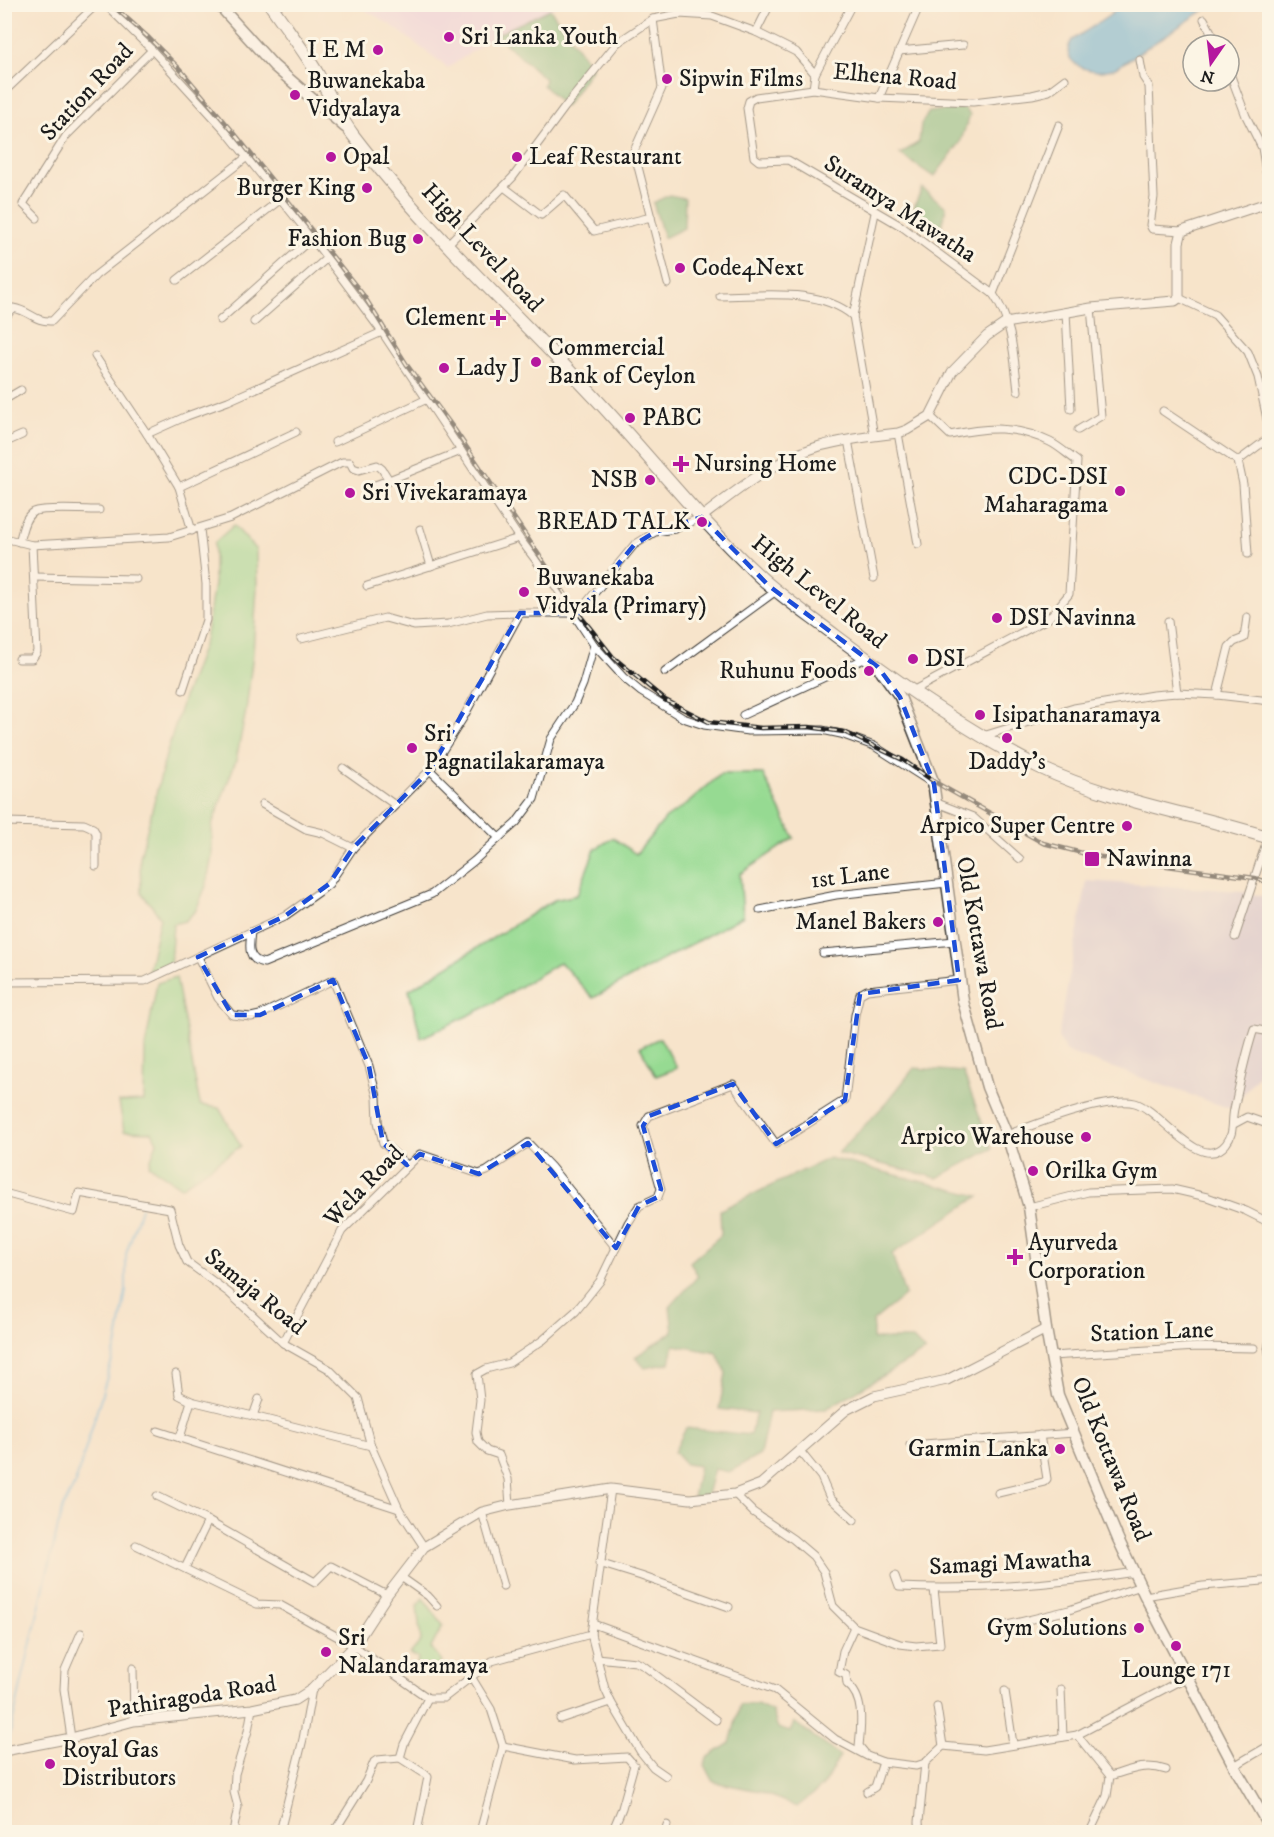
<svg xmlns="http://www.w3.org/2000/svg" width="1274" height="1837" viewBox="0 0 1274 1837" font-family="'IM FELL DW Pica',serif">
	<rect width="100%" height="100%" fill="#fcf5e5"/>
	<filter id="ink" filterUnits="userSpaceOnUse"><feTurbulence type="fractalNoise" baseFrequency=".0167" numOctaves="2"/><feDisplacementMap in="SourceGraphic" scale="12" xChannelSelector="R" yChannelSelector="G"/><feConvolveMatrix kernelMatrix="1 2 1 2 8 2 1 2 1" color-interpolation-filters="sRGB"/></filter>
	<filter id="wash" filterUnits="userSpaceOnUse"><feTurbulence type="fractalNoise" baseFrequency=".008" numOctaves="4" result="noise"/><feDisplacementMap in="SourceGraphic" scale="24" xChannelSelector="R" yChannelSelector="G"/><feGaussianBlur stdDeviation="1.35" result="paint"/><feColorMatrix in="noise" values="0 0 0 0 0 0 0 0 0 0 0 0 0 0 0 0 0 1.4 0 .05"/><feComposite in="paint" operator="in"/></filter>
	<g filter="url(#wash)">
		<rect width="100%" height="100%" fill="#f7e4cb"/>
		<polygon fill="#edd0e9" points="357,5 559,5 496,35 448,68 391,25"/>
		<polygon fill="#ccbed4" points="1087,881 1241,891 1269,898 1269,1058 1261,1072 1231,1109 1067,1052 1058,1037"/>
		<g fill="#96da92" stroke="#597b57" stroke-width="1.5">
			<polygon points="234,525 256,550 257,587 253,653 246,711 236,760 212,825 212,856 206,886 196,910 185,921 173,924 170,966 148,972 160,917 141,892 140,857 166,755 184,697 205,640 214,584 214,543"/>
			<polygon points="721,774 763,774 794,838 740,874 743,916 593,998 560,962 488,1006 421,1038 409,990 554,900 577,895 595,849 613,838 636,854 666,818 687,804"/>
			<polygon points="176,977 200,1105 219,1108 241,1146 181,1187 149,1165 157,1142 152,1132 124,1131 119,1102 144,1101 145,1048 157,983"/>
			<polygon points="660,1038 677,1068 656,1076 640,1047"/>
			<polygon points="423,1598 443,1625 431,1648 442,1662 429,1676 416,1670 418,1658 410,1654 421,1641 417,1606"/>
		</g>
		<g fill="#78ba7c" stroke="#4a6b4c" stroke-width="1.5">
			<polygon points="550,9 592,68 565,107 543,85 545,79 496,35"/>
			<polygon points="964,108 970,115 960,143 934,177 900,154 919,142 921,124 929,112"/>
			<polygon points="922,188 946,207 940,233 910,216"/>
			<polygon points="669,195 685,198 684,228 664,238 653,203"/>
			<polygon points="914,1068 963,1072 992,1149 937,1178 838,1153 887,1102"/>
			<polygon points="829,1158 979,1196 892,1254 905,1295 873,1321 873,1339 913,1339 925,1351 826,1409 769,1412 760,1455 729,1472 714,1469 707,1495 693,1497 699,1466 685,1464 674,1452 686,1428 750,1435 756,1413 719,1409 726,1373 717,1353 674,1345 670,1363 645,1368 635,1357 673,1332 670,1307 698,1276 690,1262 721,1235 720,1210"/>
			<polygon points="757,1704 772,1711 778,1728 790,1732 794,1722 840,1756 822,1787 797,1807 759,1791 714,1782 705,1765 707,1758 730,1743 740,1705"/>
		</g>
		<path fill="#61b2dc" stroke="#3e677c" stroke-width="1.5" d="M1121 5V4L1212 5 1116 68C1111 69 1106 71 1101 71 1083 72 1059 60 1072 40L1109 16Z"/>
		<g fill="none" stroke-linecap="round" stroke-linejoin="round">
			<polyline stroke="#61b2dc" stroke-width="2" points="4,1743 8,1742 62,1509 75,1484 116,1347 126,1291 126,1254 141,1208"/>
		</g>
	</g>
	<g filter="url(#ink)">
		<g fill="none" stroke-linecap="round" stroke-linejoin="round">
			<g stroke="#3d3a36" stroke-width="9">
				<g id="street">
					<polyline points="105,4 152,50 225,130 312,238 382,332 519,538 556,587 594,645 624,678 641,692 683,718 704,725 748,731 822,730 841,734 874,746 932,783"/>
					<polyline points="678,4 679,14"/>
					<polyline points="653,19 662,88 634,151 668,284"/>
					<polyline points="1204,19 1218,45"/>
					<polyline points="756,32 770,4"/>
					<polyline points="899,51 963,45"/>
					<polyline points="1140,60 1143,77 1149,86 1154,197 1150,225 1152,229 1182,231"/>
					<polyline points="1229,71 1246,116 1262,148 1270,194"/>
					<polyline points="815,74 852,4"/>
					<path d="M813 89 756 97 749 101 747 108 754 157 759 161 788 160 901 226 993 294C1013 322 1014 358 1018 391"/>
					<polyline points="4,92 97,4"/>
					<polyline points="879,98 920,4"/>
					<polyline points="504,187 541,215 564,195 594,231 651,217"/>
					<polyline points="37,218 23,204 66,136 152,50"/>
					<polyline points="447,245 513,177 565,107 617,43 653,19 679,14 712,16 756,32 796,52 815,74 813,89 879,98 973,102 1032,95 1049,91 1065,79"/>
					<polyline points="177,280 281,199"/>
					<polyline points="993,294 1059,125"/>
					<path d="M720 296C763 296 818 287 853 316"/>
					<polyline points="1179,298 1215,315 1248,352 1258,377 1270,433"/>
					<polyline points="1066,312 1071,409"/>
					<path d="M4 319 13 308C31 311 34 322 52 321L96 275 247 157"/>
					<polyline points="220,320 312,238"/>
					<polyline points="254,322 327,258"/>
					<polyline points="95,356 147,434 179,487 192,531"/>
					<polyline points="4,400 21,390"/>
					<polyline points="1163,411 1238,461"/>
					<polyline points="1078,430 1101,416 1091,308"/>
					<polyline points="898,433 918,544"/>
					<polyline points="147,434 187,416 228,401 382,332"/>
					<polyline points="874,436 853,316 875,213"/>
					<polyline points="848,440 874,578"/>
					<polyline points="335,442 427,399"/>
					<polyline points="4,443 22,435"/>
					<polyline points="375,485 389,480"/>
					<polyline points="179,487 296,432"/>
					<polyline points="420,529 431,566"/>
					<polyline points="4,538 32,545 169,537 231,518 342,462 350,462 353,468 359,470 377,465 382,469 389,480 461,451"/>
					<path d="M19 542C22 533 24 517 33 512 43 507 86 510 99 510"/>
					<polyline points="1248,554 1243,484 1238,461 1270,437"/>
					<polyline points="34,577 136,579"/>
					<polyline points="367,586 519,538"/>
					<polyline points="1168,621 1177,693"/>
					<polyline points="301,639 385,618 414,626 448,624 487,614 520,613"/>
					<polyline points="19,659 32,659 37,652 32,545"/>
					<polyline points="665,672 776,591"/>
					<polyline points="183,690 206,620 206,584 200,529"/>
					<path d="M914 690 1049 618 1069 594 1077 461C1068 455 1060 447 1050 442 1016 425 987 427 950 435L930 416"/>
					<polyline points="1217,695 1229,647 1234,642 1244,638 1247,617"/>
					<polyline points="743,715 866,658"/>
					<polyline points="983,736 1074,708 1153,695 1177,693 1217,695 1270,701"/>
					<polyline points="343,768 395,805"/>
					<polyline points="430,770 499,838 516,823 534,799 551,739 575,703 583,684 594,645"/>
					<polyline points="937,803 973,817 1020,859"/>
					<polyline points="262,804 306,829 323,833 353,848"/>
					<polyline points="4,805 4,830"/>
					<polyline points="6,822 84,824 93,828 96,833 96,866"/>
					<polyline points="760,910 836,895 947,883"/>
					<path d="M251 932C249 947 247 960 264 963L432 894 474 861 499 838"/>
					<polyline points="1235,937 1268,837"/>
					<polyline points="823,953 955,941"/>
					<polyline points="198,957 218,998 232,1015 251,1017 260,1015 333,980 369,1066 377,1097 378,1122 383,1143 407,1165"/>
					<polyline points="4,982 145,981 285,916 319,892 329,884 353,848 430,770 463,718 520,613 578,613 634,545 655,532 675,529 702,517"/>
					<polyline points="1234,1124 1247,1117 1270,1125"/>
					<path d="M1007 1135C1035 1124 1108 1096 1135 1103 1161 1110 1201 1175 1226 1144 1235 1133 1231 1122 1234 1109 1240 1082 1245 1056 1254 1029L1270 1032"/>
					<polyline points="4,1193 74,1212 79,1193 170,1209 179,1245 187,1262 229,1293 283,1343 329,1369 358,1398 371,1446 399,1509 424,1547"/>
					<polyline points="1029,1207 1088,1192 1172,1189 1207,1197 1246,1211 1270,1223"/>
					<polyline points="283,1343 342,1231 420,1154 479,1174 487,1171 528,1143 551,1167 616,1248"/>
					<polyline points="1051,1356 1197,1347 1254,1348"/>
					<polyline points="176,1374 179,1395 191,1401 180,1438"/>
					<polyline points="259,1399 253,1416 371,1446"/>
					<polyline points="191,1401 253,1416"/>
					<polyline points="158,1431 399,1509"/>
					<polyline points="910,1445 1074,1433"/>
					<polyline points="800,1451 821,1477 830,1498 854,1520"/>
					<polyline points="998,1493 1044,1482 1047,1479 1040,1435"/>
					<polyline points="735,1494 753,1512 793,1539 813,1556 824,1572 833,1606 854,1627 900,1644 916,1646 940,1644 934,1589"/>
					<polyline points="157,1496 208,1521 315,1582 331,1566 387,1595"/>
					<polyline points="510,1505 508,1479 499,1455 487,1451 478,1442 476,1432 480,1400 477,1374 486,1369 509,1363 543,1340 576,1311 600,1281 628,1223 639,1206 658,1197 661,1189 643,1126 649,1116 733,1084 776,1144 845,1100 855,1015 860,994 867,990 959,980"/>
					<polyline points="482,1512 503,1586"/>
					<polyline points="136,1545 257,1604 280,1605 354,1646 428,1698 444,1698 492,1661 591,1634 611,1489"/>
					<polyline points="599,1563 641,1576 729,1607"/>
					<polyline points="185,1568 208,1521"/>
					<path d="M895 1576 899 1587C978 1591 1057 1584 1135 1572"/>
					<polyline points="401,1577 428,1596 437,1606"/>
					<polyline points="1145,1596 1203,1586 1263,1581"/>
					<polyline points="593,1624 775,1690 835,1739 867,1756 883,1762 916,1766 925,1763 943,1746 984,1750 1077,1735 1187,1677"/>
					<path d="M854 1627 843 1651 839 1672 846 1675 847 1684C865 1697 861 1727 859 1746L864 1752"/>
					<polyline points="999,1627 1069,1610 1141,1586"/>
					<polyline points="591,1634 605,1689 611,1702 640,1751 653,1767 666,1776"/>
					<polyline points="596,1658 636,1662 644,1666 716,1720"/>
					<polyline points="133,1668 134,1721"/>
					<polyline points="472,1678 491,1709 503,1746 480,1832"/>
					<polyline points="1061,1689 1063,1737"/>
					<polyline points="1005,1691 1013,1744"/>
					<polyline points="937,1707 943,1746"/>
					<polyline points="560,1719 611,1702"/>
					<polyline points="1077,1735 1110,1776 1107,1796 1090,1832"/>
					<polyline points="71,1738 64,1689 65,1670 81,1633"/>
					<polyline points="503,1746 575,1760 627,1757 634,1765 622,1808 612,1832"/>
					<polyline points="1234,1766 1270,1745"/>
					<path d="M1110 1776C1130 1770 1145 1763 1166 1770"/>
					<polyline points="867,1792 875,1787 883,1762"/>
					<polyline points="233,1832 238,1807 234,1792 235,1774 248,1731 252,1709"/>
					<polyline points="280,1832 303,1739 312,1689"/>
					<polyline points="334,1832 366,1781 374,1762 377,1760 400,1758"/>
					<polyline points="417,1832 428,1777 425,1774 400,1758 404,1744 428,1698"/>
					<polyline points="665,1832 667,1825"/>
					<polyline points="920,1832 919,1822 925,1763"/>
				</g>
			</g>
			<g stroke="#3d3a36" stroke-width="11">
				<g id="secondary">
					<path d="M702 517C738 489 776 459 820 446 846 439 872 436 898 433L907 430 930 416 952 372 987 336 1006 323 1091 308 1175 301 1179 298V243L1182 231 1270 202"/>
					<polyline points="4,1751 71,1738 134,1721 252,1709 295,1700 312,1689 354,1646 387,1595 424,1547 482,1512 510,1505 611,1489 690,1499 735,1494 761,1484 846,1410 874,1396 947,1380 1046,1329"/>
				</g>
			</g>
			<g stroke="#3d3a36" stroke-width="13">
				<g id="primary">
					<polyline points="218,4 274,66 345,127"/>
					<polyline points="882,672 900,697 933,781 963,1001 987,1087 1007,1135 1029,1207 1046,1329 1058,1395 1118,1539 1145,1596 1234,1766 1270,1828"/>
				</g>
			</g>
			<g stroke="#3d3a36" stroke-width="14">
				<path id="highway" d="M270 4C285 26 302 48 316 71 328 92 338 115 353 135 426 231 516 313 598 401 651 458 700 521 757 574 781 597 810 616 836 636 899 683 969 733 1039 767 1113 802 1192 813 1270 838"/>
			</g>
			<use href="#street" stroke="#fff" stroke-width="7"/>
			<use href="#secondary" stroke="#fff" stroke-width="9"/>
			<use href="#primary" stroke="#fff" stroke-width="10"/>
			<use href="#highway" stroke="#fff" stroke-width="12"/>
			<g stroke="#1c1c1c" stroke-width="4.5">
				<g id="rail">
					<polyline points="111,4 149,38 179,68 235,134 364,296 407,365 455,430 578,613 613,657 665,700 709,722 761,728 809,727 844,732 903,760 933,781 1043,843 1094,856 1255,878 1270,883"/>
					<polyline points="1270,1327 1266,1348 1270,1371"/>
				</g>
			</g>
			<use href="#rail" stroke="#fcf5e5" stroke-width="2" stroke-dasharray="7" stroke-linecap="butt"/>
		</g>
	</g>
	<path d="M0 0H1274V1837H0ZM702 517 769 586 878 667 900 697 934 784 959 980 860 994 845 1100 776 1144 733 1084 649 1116 643 1126 661 1189 658 1197 639 1206 616 1248 528 1143 479 1174 420 1154 407 1165 383 1143 369 1066 333 980 260 1015H232L198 957 285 916 329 884 353 848 430 770 520 613H578L634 545 655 532Z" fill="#f7e4cb" fill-opacity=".55" fill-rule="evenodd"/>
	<path fill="none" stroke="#1d4ed8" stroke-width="4.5" stroke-dasharray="12 8" stroke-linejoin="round" d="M702 517 769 586 878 667 900 697 934 784 959 980 860 994 845 1100 776 1144 733 1084 649 1116 643 1126 661 1189 658 1197 639 1206 616 1248 528 1143 479 1174 420 1154 407 1165 383 1143 369 1066 333 980 260 1015H232L198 957 285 916 329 884 353 848 430 770 520 613H578L634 545 655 532Z"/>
	<g fill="#b5179e" stroke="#fcf5e5" stroke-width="2">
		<circle cx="449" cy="37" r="6"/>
		<circle cx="378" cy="50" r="6"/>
		<circle cx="667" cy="79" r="6"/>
		<circle cx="295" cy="95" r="6"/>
		<circle cx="331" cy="157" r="6"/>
		<circle cx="517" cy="157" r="6"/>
		<circle cx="367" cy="188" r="6"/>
		<circle cx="418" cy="239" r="6"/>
		<circle cx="680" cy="268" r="6"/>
		<path d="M495 309h6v6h6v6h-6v6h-6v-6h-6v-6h6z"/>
		<circle cx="536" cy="362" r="6"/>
		<circle cx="444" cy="368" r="6"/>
		<circle cx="630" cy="418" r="6"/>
		<path d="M678 455h6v6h6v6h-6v6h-6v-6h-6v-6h6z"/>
		<circle cx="650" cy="480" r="6"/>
		<circle cx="1120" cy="491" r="6"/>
		<circle cx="350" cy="493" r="6"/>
		<circle cx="702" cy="522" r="6"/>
		<circle cx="524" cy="592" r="6"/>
		<circle cx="997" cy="618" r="6"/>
		<circle cx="913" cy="659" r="6"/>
		<circle cx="869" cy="671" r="6"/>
		<circle cx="980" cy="715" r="6"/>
		<circle cx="1007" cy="738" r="6"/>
		<circle cx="412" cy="748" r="6"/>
		<circle cx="1127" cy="826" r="6"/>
		<rect x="1084" y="851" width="16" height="16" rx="3"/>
		<circle cx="938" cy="922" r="6"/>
		<circle cx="1086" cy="1137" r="6"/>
		<circle cx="1033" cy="1171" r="6"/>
		<path d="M1012 1248h6v6h6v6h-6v6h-6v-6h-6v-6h6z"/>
		<circle cx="1060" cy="1449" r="6"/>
		<circle cx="1139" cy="1628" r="6"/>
		<circle cx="1176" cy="1646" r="6"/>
		<circle cx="326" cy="1652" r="6"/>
		<circle cx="50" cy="1764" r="6"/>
	</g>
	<g text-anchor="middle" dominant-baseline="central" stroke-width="6" stroke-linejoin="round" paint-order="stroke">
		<g font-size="24" fill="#1c1c1c" stroke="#fcf5e5" text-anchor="start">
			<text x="461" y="37">Sri Lanka Youth</text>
			<text x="366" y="50" text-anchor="end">I E M</text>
			<text x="679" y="79">Sipwin Films</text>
			<text x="307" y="81">Buwanekaba<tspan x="307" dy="28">Vidyalaya</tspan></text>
			<text x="343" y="157">Opal</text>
			<text x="529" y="157">Leaf Restaurant</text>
			<text x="355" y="188" text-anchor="end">Burger King</text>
			<text x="406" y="239" text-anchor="end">Fashion Bug</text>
			<text x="692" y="268">Code4Next</text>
			<text x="486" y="318" text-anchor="end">Clement</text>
			<text x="548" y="348">Commercial<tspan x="548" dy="28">Bank of Ceylon</tspan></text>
			<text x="456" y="368">Lady J</text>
			<text x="642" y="418">PABC</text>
			<text x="694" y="464">Nursing Home</text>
			<text x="1108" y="477" text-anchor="end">CDC-DSI<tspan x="1108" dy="28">Maharagama</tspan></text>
			<text x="638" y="480" text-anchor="end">NSB</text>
			<text x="362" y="493">Sri Vivekaramaya</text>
			<text x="690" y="522" text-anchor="end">BREAD TALK</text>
			<text x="536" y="578">Buwanekaba<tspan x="536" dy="28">Vidyala (Primary)</tspan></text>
			<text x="1009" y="618">DSI Navinna</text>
			<text x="925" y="659">DSI</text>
			<text x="857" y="671" text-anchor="end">Ruhunu Foods</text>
			<text x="992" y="715">Isipathanaramaya</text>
			<text x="424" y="734">Sri<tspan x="424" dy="28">Pagnatilakaramaya</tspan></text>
			<text x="1007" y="762" text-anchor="middle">Daddy's</text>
			<text x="1115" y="826" text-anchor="end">Arpico Super Centre</text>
			<text x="1106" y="859">Nawinna</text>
			<text x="926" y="922" text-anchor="end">Manel Bakers</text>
			<text x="1074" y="1137" text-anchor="end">Arpico Warehouse</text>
			<text x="1045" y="1171">Orilka Gym</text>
			<text x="1028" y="1243">Ayurveda<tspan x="1028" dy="28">Corporation</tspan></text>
			<text x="1048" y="1449" text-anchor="end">Garmin Lanka</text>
			<text x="1127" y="1628" text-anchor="end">Gym Solutions</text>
			<text x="338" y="1638">Sri<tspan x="338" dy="28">Nalandaramaya</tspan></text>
			<text x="1176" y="1670" text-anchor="middle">Lounge 171</text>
			<text x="62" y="1750">Royal Gas<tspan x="62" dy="28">Distributors</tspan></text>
		</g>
		<g font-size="24" fill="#1c1c1c" stroke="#fcf5e5">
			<text transform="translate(895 77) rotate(5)">Elhena Road</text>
			<text transform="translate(87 92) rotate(-47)">Station Road</text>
			<text transform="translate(900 209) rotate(33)">Suramya Mawatha</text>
			<text transform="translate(482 248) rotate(47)">High Level Road</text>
			<text transform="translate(819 592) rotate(39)">High Level Road</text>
			<text transform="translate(850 876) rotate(-7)">1st Lane</text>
			<text transform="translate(979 943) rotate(80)">Old Kottawa Road</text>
			<text transform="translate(364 1186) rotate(-46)">Wela Road</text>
			<text transform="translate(255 1292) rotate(39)">Samaja Road</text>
			<text transform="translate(1152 1332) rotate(-2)">Station Lane</text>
			<text transform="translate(1111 1459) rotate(68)">Old Kottawa Road</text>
			<text transform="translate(1010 1563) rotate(-3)">Samagi Mawatha</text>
			<text transform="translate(192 1697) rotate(-9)">Pathiragoda Road</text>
		</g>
	</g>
	<rect width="1274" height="1837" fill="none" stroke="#fcf5e5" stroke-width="24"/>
	<g transform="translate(1211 63) rotate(194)"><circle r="28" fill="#fcf5e5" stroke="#a29e95" stroke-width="1.5"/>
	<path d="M0-4.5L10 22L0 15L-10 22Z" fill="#b5179e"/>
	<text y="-9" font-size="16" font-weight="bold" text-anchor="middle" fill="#1c1c1c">N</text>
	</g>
</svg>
